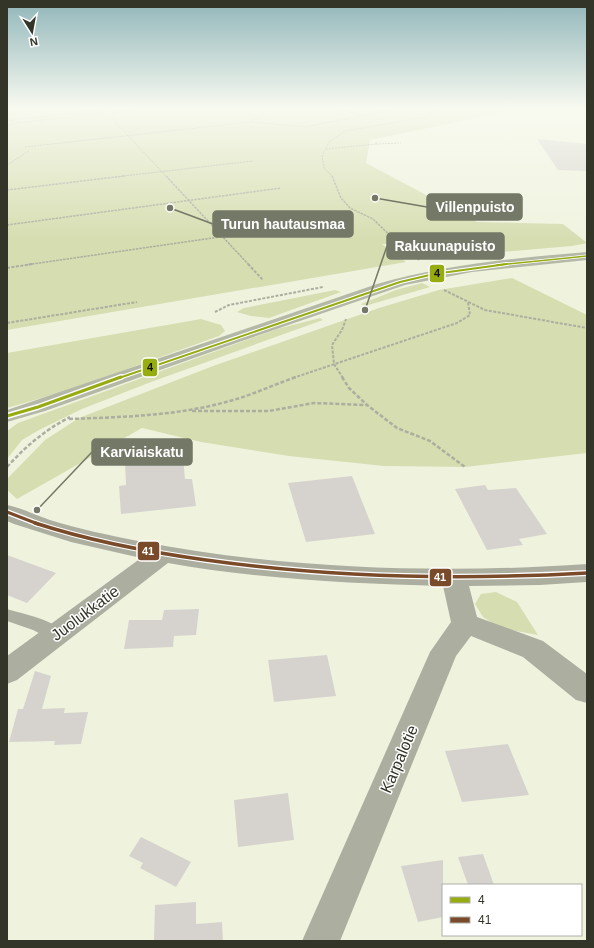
<svg xmlns="http://www.w3.org/2000/svg" width="594" height="948" viewBox="0 0 594 948" font-family="Arial,sans-serif">
	<rect width="100%" height="100%" fill="#eff3de"/>
	<g fill="#d6ddb0">
		<polygon points="7,108 502,108 501,113 370,140 366,163 477,222 563,224 587,243 572,246 468,255 420,244 382,244 406,262 7,330"/>
		<polygon points="512,278 587,315 587,453 465,467 384,466 289,456 201,442 142,428 17,499 7,490 7,479 45,440 79,418 213,366 379,308 439,290"/>
		<polygon points="422,283 430,287 365,306 361,304 396,290"/>
		<polygon points="335,290 341,292 269,318 251,316 237,312 244,308"/>
		<polygon points="320,318 323,320 151,382 82,409 39,430 22,440 7,459 7,431 18,423 277,329"/>
		<polygon points="201,319 221,325 225,331 219,336 69,390 7,408 7,353"/>
		<polygon points="496,592 517,602 538,635 500,628 483,617 475,604 481,594"/>
	</g>
	<g fill="#d6d3cf">
		<polygon points="537,139 587,144 587,171 558,170"/>
		<polygon points="183,457 185,479 192,479 196,506 121,514 119,486 126,485 125,463"/>
		<polygon points="352,476 375,534 306,542 288,483"/>
		<polygon points="485,485 488,490 516,488 547,534 519,539 523,545 487,550 455,489"/>
		<polygon points="7,555 56,573 27,603 7,595"/>
		<polygon points="199,609 196,635 174,636 173,647 124,649 129,620 162,620 164,610"/>
		<polygon points="327,655 336,696 274,702 268,660"/>
		<polygon points="35,671 51,676 42,709 65,708 64,713 88,712 81,744 54,745 55,741 9,742 18,709 23,709"/>
		<polygon points="508,744 529,795 462,802 445,751"/>
		<polygon points="288,793 294,840 238,847 234,800"/>
		<polygon points="141,837 191,862 176,887 140,868 143,863 129,856"/>
		<polygon points="483,854 494,885 468,885 458,857"/>
		<polygon points="443,860 443,917 418,922 401,866"/>
		<polygon points="196,902 196,924 222,922 223,941 154,941 155,905"/>
	</g>
	<g fill="none" stroke-linecap="round" stroke-linejoin="round">
		<g stroke="#acaea0" stroke-width="1" stroke-dasharray="2 1" stroke-linecap="butt">
			<polyline points="102,108 167,177"/>
			<polyline points="331,108 362,115"/>
			<polyline points="7,117 15,123"/>
			<polyline points="7,121 118,108"/>
			<polyline points="252,122 304,127 403,108"/>
			<polyline points="7,126 15,123 150,108"/>
			<polyline points="376,144 401,143"/>
			<polyline points="25,147 250,122 277,108"/>
			<polyline points="326,149 376,144 376,142"/>
			<polyline points="7,165 29,151"/>
			<polyline points="115,177 253,161"/>
			<polyline points="333,177 324,168 322,156 329,142 345,131 426,117 438,108"/>
		</g>
		<g stroke="#acaea0" stroke-width="1.5" stroke-dasharray="2.5 1" stroke-linecap="butt">
			<polyline points="166,176 249,265"/>
			<polyline points="332,176 341,198 350,208 373,219 407,252 419,260"/>
			<polyline points="7,190 124,176"/>
			<polyline points="7,225 281,188"/>
			<polyline points="25,265 330,221"/>
		</g>
		<g stroke="#acaea0" stroke-width="2" stroke-dasharray="3 1.5" stroke-linecap="butt">
			<polyline points="248,264 263,280"/>
			<polyline points="7,268 32,264"/>
			<polyline points="444,290 485,310 587,328"/>
			<polyline points="215,312 229,305 323,287"/>
			<polyline points="7,323 137,302"/>
			<polyline points="293,378 457,323 470,315 468,302"/>
			<polyline points="343,378 334,364 332,345 342,330 346,319"/>
		</g>
		<g stroke="#acaea0" stroke-width="2.5" stroke-dasharray="4 2" stroke-linecap="butt">
			<polyline points="342,377 349,388 367,405 397,428 430,441 465,467"/>
			<polyline points="192,411 269,411 314,403 366,405"/>
			<path d="M69 419C122 417 175 416 226 402 250 396 273 385 296 377"/>
			<path d="M7 467C26 446 45 430 70 417"/>
		</g>
		<path fill="#acaea0" fill-rule="evenodd" d="M7 609C23 614 57 620 65 635L62 640 56 642 33 630 7 621Z"/>
		<path fill="#acaea0" fill-rule="evenodd" d="M7 505C22 508 35 515 50 520 79 529 108 535 138 541 281 569 442 574 587 564V582L540 585 469 586 477 617 543 641 587 674V703L576 700 523 657 471 636 456 656 340 941H302L430 652 451 622 443 586C351 584 258 579 168 563L17 680 7 684V656L141 558 71 542 14 524 7 521Z"/>
		<path fill="#b4b8a6" fill-rule="evenodd" d="M587 252V260L472 272 405 285 239 342 45 411 7 422V410L377 284C446 264 516 258 587 252Z"/>
		<g stroke="#fff" stroke-width="3">
			<polyline id="bus-1-far2" points="497,265 587,256"/>
		</g>
		<g stroke="#fff" stroke-width="4">
			<polyline id="bus-1-far1" points="119,378 400,282 434,274 507,264"/>
		</g>
		<g stroke="#fff" stroke-width="6">
			<polyline id="bus-1" points="7,416 38,407 121,377"/>
		</g>
		<g stroke="#fff" stroke-width="6">
			<polyline id="bus-2-far1" points="7,512 38,524"/>
		</g>
		<g stroke="#fff" stroke-width="6">
			<path id="bus-2" d="M35 523C90 541 148 552 206 560 333 578 460 580 587 573"/>
		</g>
		<use href="#bus-1-far2" stroke="#96ac11" stroke-width="1.5"/>
		<use href="#bus-1-far1" stroke="#96ac11" stroke-width="2"/>
		<use href="#bus-1" stroke="#96ac11" stroke-width="3"/>
		<use href="#bus-2-far1" stroke="#7a4b2a" stroke-width="3"/>
		<use href="#bus-2" stroke="#7a4b2a" stroke-width="3.5"/>
	</g>
	<linearGradient id="sky" x2="0" y2="1"><stop stop-color="#91b6ba"/><stop offset="0.45" stop-color="#f8faf0"/><stop offset="1" stop-color="#f8faf0" stop-opacity="0"/></linearGradient>
	<rect width="594" height="241" fill="url(#sky)"/>
	<g text-anchor="middle" dominant-baseline="central" stroke-width="3" stroke-linejoin="round" paint-order="stroke">
		<g font-size="16" fill="#323527" stroke="#fff">
			<text transform="translate(85 613) rotate(-37)">Juolukkatie</text>
			<text transform="translate(399 759) rotate(-67)">Karpalotie</text>
		</g>
	</g>
	<path fill="none" stroke="#747867" stroke-width="1.5" d="M375 198L427 207M170 208L213 224M365 310L387 246M37 510L92 452"/>
	<g fill="#747867" stroke="#fff" stroke-width="1.5">
		<circle cx="375" cy="198" r="4"/>
		<circle cx="170" cy="208" r="4"/>
		<circle cx="365" cy="310" r="4"/>
		<circle cx="37" cy="510" r="4"/>
	</g>
	<g fill="#747867" stroke="#747867" stroke-width="1.5">
		<rect x="427" y="194" width="95" height="26" rx="4"/>
		<rect x="213" y="211" width="140" height="26" rx="4"/>
		<rect x="387" y="233" width="117" height="26" rx="4"/>
		<rect x="92" y="439" width="100" height="26" rx="4"/>
	</g>
	<g font-size="14" text-anchor="middle" font-weight="bold" fill="#fff">
		<text x="475" y="212">Villenpuisto</text>
		<text x="283" y="229">Turun hautausmaa</text>
		<text x="445" y="251">Rakuunapuisto</text>
		<text x="142" y="457">Karviaiskatu</text>
	</g>
	<g stroke="#fff" stroke-width="1.5">
		<rect x="429" y="264" width="16" height="19" rx="4" fill="#96ac11"/>
		<rect x="142" y="358" width="16" height="19" rx="4" fill="#96ac11"/>
		<rect x="137" y="541" width="23" height="20" rx="4" fill="#7a4b2a"/>
		<rect x="429" y="568" width="23" height="19" rx="4" fill="#7a4b2a"/>
	</g>
	<g font-size="11" text-anchor="middle" font-weight="bold" fill="#fff">
		<text x="148" y="555">41</text>
		<text x="440" y="581">41</text>
	</g>
	<g font-size="11" text-anchor="middle" font-weight="bold" fill="#111">
		<text x="437" y="277">4</text>
		<text x="150" y="371">4</text>
	</g>
	<rect width="594" height="948" fill="none" stroke="#323527" stroke-width="16"/>
	<rect x="442" y="884" width="140" height="52" fill="#ffffff" stroke="#adaea9"/>
	<rect x="450" y="897" width="20" height="6" fill="#96ac11" stroke="#adaea9"/>
	<text x="478" y="904" font-size="12" fill="#323527">4</text>
	<rect x="450" y="917" width="20" height="6" fill="#7a4b2a" stroke="#adaea9"/>
	<text x="478" y="924" font-size="12" fill="#323527">41</text>
	<g transform="translate(32 32) rotate(169)" stroke="#ffffff" stroke-width="3" paint-order="stroke">
	<path d="M0-3L7 15L0 10L-7 15Z" fill="#323527"/>
	<text y="-6" font-size="11" font-weight="bold" text-anchor="middle" fill="#323527">N</text>
	</g>
</svg>
